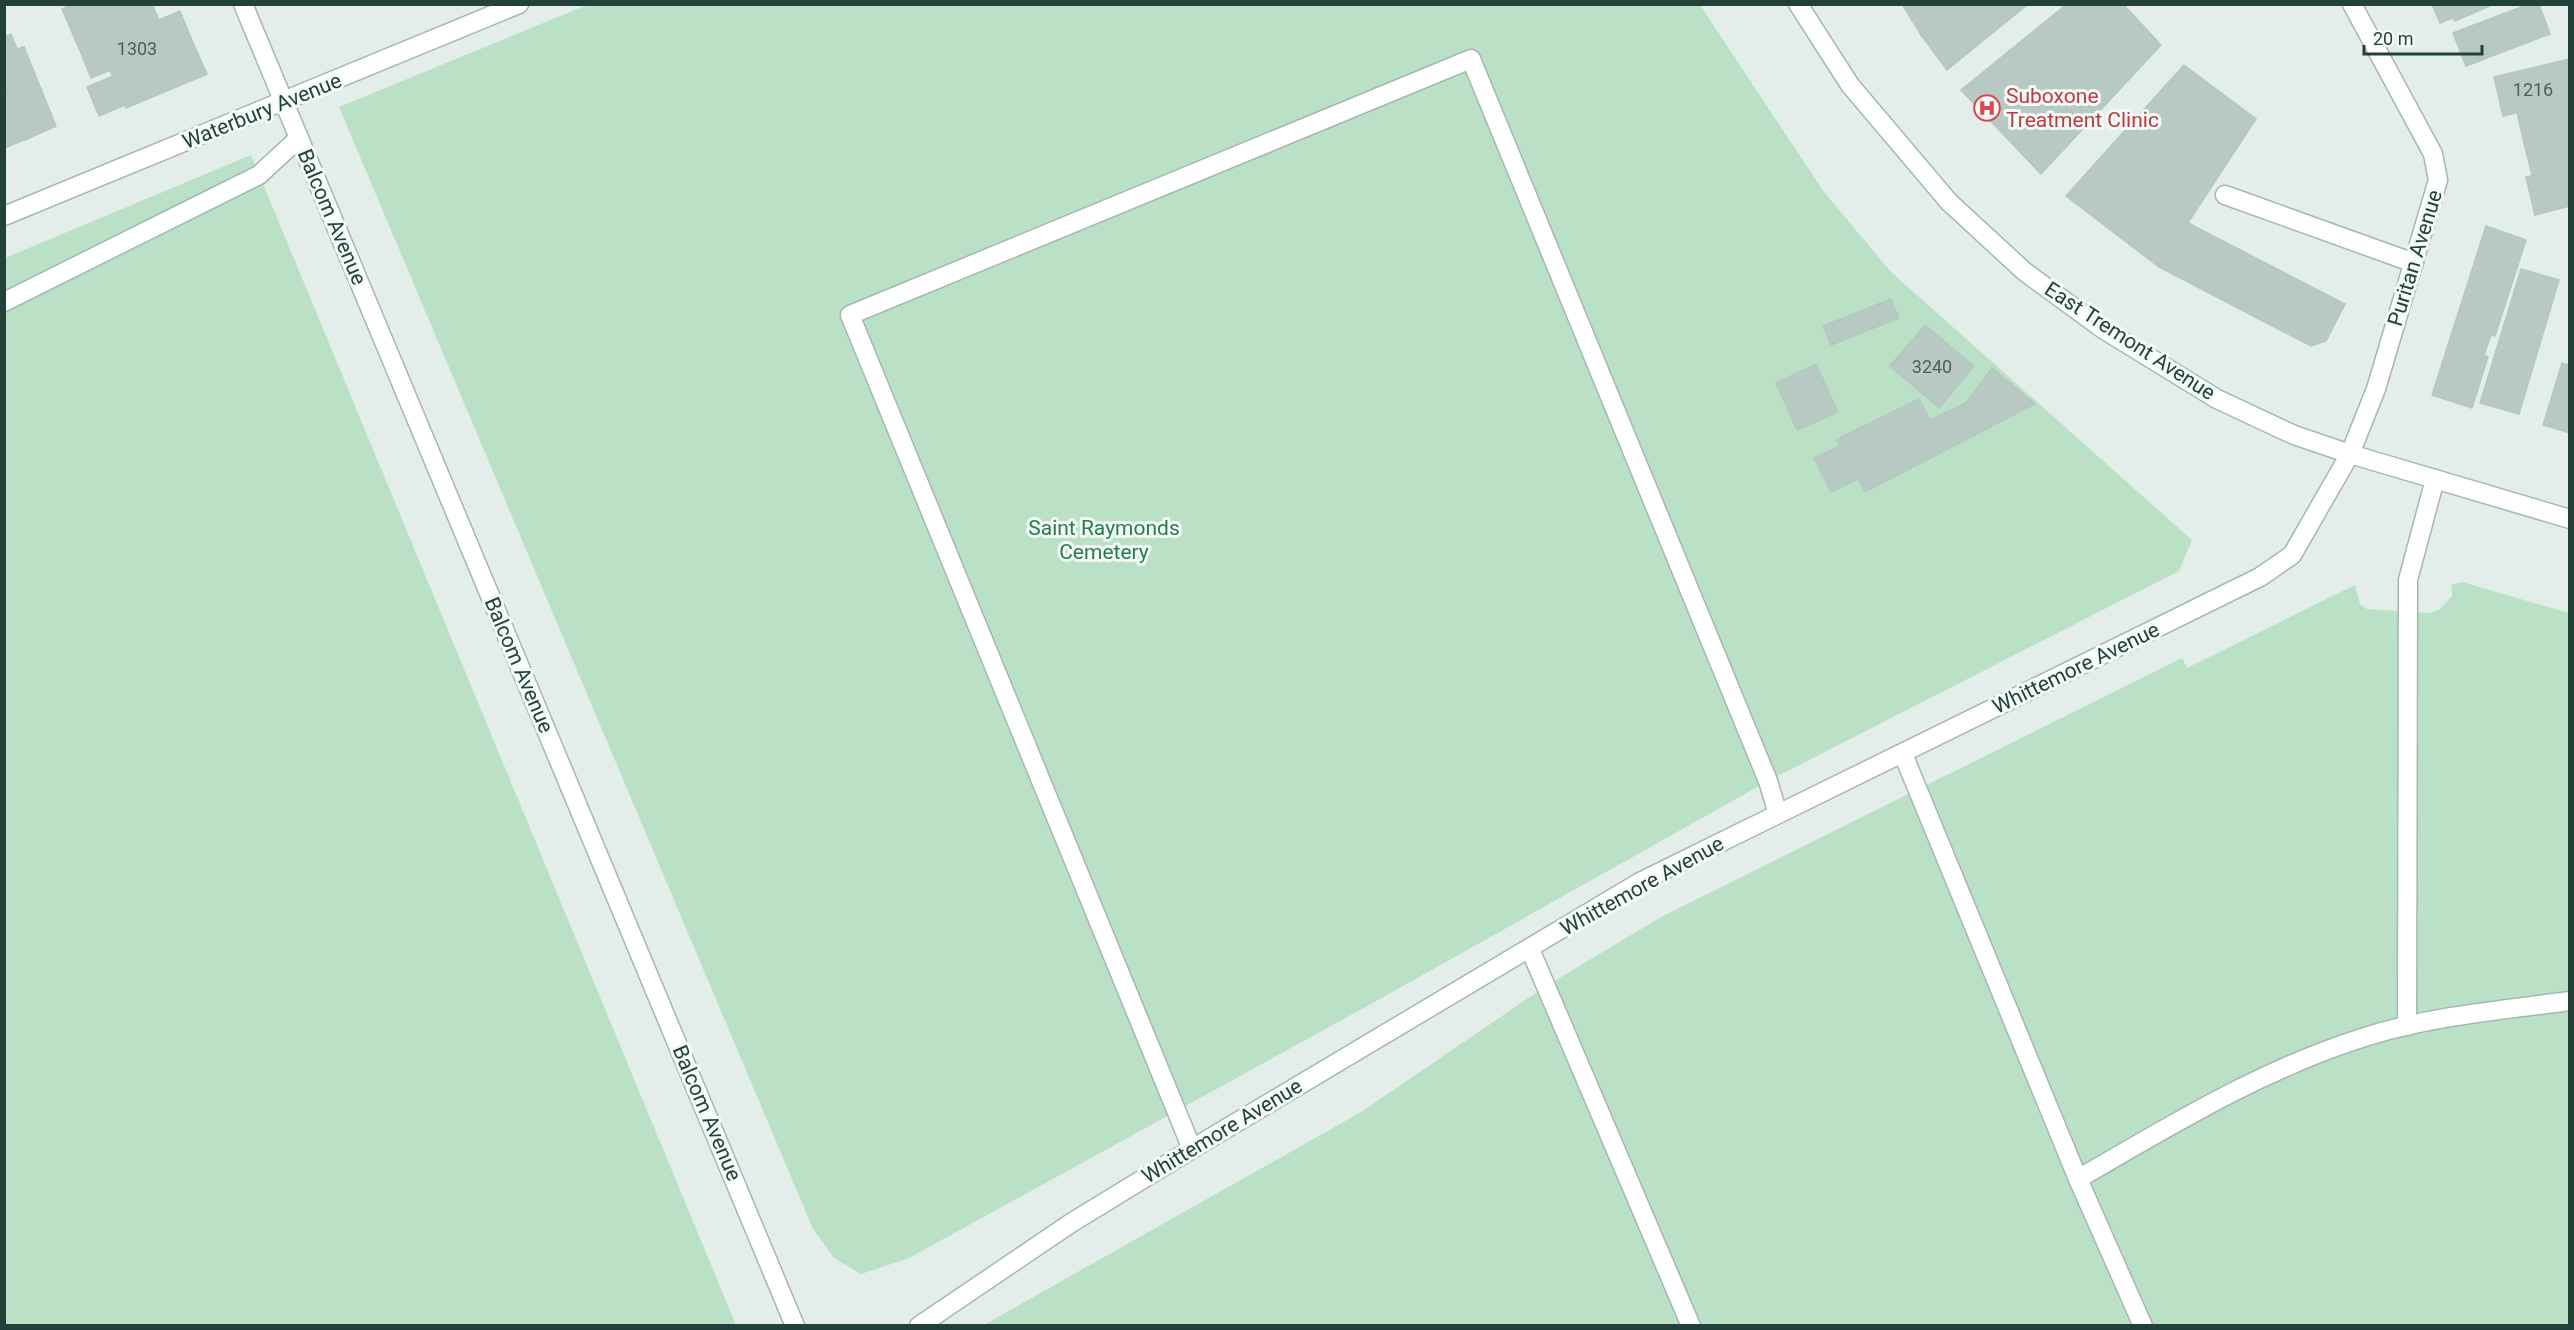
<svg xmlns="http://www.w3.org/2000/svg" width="2574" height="1330" viewBox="0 0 2574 1330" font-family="Roboto,sans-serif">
	<rect width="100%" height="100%" fill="#e3eeea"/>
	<g fill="#bae1c6">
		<polygon points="587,5 1700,5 1824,192 1891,272 2192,540 2179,571 1768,781 1380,999 909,1258 861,1274 834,1258 813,1229 339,107"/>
		<polygon points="251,155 736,1325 5,1326 5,258"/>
		<polygon points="2462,582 2569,613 2569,1325 982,1326 1361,1112 1546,986 1661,917 2182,658 2187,668 2355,585 2360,604 2367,609 2430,613 2440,609 2452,596 2451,585"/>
	</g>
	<g fill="#b8c9c3" stroke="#b4c8c1" stroke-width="1.5">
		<polygon points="72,4 152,4 159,20 81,53 62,9"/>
		<polygon points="1902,4 1965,4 1921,35"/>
		<polygon points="1965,4 2028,4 1947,70 1921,35"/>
		<polygon points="2067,4 2123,4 2161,45 2041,174 1961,90"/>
		<polygon points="2432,4 2494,4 2455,21 2453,18 2440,23"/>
		<polygon points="2529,4 2539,4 2550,34 2466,66 2453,33"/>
		<polygon points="180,11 193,43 113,77 110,70 91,78 81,53"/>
		<polygon points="11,34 17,49 24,47 56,126 27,139 4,87 4,37"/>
		<polygon points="193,43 207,74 126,108 125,105 99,116 87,87"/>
		<polygon points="2570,59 2570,100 2503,116 2494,77"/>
		<polygon points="2184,65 2256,119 2159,267 2066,196"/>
		<polygon points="4,87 27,139 4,148"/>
		<polygon points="2570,100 2570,133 2524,143 2517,112"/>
		<polygon points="2570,133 2570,167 2532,175 2524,143"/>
		<polygon points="2570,167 2570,206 2535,215 2526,177"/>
		<polygon points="2188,223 2345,304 2326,341 2311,346 2159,267"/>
		<polygon points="2486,226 2526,240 2495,336 2491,335 2484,355 2488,357 2472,408 2432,395"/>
		<polygon points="2521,269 2559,280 2519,414 2480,403"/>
		<polygon points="1891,299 1899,318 1831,345 1823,326"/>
		<polygon points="1925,325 1974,366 1939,408 1890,366"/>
		<polygon points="2562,363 2570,365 2570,433 2543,425"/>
		<polygon points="1816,364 1838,412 1797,430 1776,383"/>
		<polygon points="1992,368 2035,404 1865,492 1858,479 1831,492 1814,458 1840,446 1837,439 1919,399 1930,420 1966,403"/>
	</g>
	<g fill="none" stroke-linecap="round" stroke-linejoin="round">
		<g stroke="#a5b7b2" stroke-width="21">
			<g id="lane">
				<polyline points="2225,195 2414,263"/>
				<polyline points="4,302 259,175 299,138"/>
				<polyline points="1903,754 2078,1179 2143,1326"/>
				<polyline points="1530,949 1691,1326"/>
				<polyline points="2407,1026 2408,580 2435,479"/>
				<polyline points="1192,1149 850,315 1471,59 1768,781 1778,814"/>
				<path d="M2078 1179C2171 1125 2264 1068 2368 1036 2433 1016 2502 1010 2570 1001"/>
			</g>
		</g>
		<g stroke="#a5b7b2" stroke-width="21">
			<g id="street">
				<polyline points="243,4 795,1326"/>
				<polyline points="4,216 519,4"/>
				<polyline points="919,1326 1071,1223 1192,1149 1640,882 2260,577 2292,555 2350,454 2376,389 2438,180 2433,154 2352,4"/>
			</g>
		</g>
		<g stroke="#a0bbb3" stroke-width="21">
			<polyline id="secondary" points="1798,4 1850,85 1949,202 2025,272 2103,329 2217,399 2294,435 2350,454 2570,519"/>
		</g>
		<use href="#lane" stroke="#fff" stroke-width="18"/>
		<use href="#street" stroke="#fff" stroke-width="18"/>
		<use href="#secondary" stroke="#fff" stroke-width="18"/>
	</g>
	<defs>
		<g id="hospital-ring" transform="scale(1.35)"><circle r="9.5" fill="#f4faf7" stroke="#e0444e" stroke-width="1.5"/><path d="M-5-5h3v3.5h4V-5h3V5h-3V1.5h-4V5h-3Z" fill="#e0444e"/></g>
	</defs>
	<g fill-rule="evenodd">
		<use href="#hospital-ring" x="1987" y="108"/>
	</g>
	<g text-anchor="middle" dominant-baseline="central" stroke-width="6" stroke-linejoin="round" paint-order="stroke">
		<g font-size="18" fill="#47635c">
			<text x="137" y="48">1303</text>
			<text x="2533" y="89">1216</text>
			<text x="1932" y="366">3240</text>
		</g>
		<g font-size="21" fill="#be3a42" stroke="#f4faf7" text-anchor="start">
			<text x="2006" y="96">Suboxone<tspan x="2006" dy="24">Treatment Clinic</tspan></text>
		</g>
		<g font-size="21" fill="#21413a" stroke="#f4faf7">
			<text transform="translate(262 111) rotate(-22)">Waterbury Avenue</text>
			<text transform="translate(332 217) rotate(67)">Balcom Avenue</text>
			<text transform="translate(2415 258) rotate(-73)">Puritan Avenue</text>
			<text transform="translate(2130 341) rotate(33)">East Tremont Avenue</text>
			<text transform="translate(519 665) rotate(67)">Balcom Avenue</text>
			<text transform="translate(2076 668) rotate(-26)">Whittemore Avenue</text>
			<text transform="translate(1642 886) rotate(-29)">Whittemore Avenue</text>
			<text transform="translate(707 1113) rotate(67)">Balcom Avenue</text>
			<text transform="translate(1222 1131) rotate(-31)">Whittemore Avenue</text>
		</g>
		<g font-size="21" fill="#277c4c" stroke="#f4faf7">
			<text x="1104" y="528">Saint Raymonds<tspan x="1104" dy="24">Cemetery</tspan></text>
		</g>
	</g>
	<rect width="2574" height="1330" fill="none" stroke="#21413a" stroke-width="12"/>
	<path d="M2364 45v9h118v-9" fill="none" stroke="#21413a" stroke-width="3"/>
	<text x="2373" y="45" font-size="18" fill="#21413a" stroke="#f4faf7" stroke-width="4.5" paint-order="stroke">20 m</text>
</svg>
